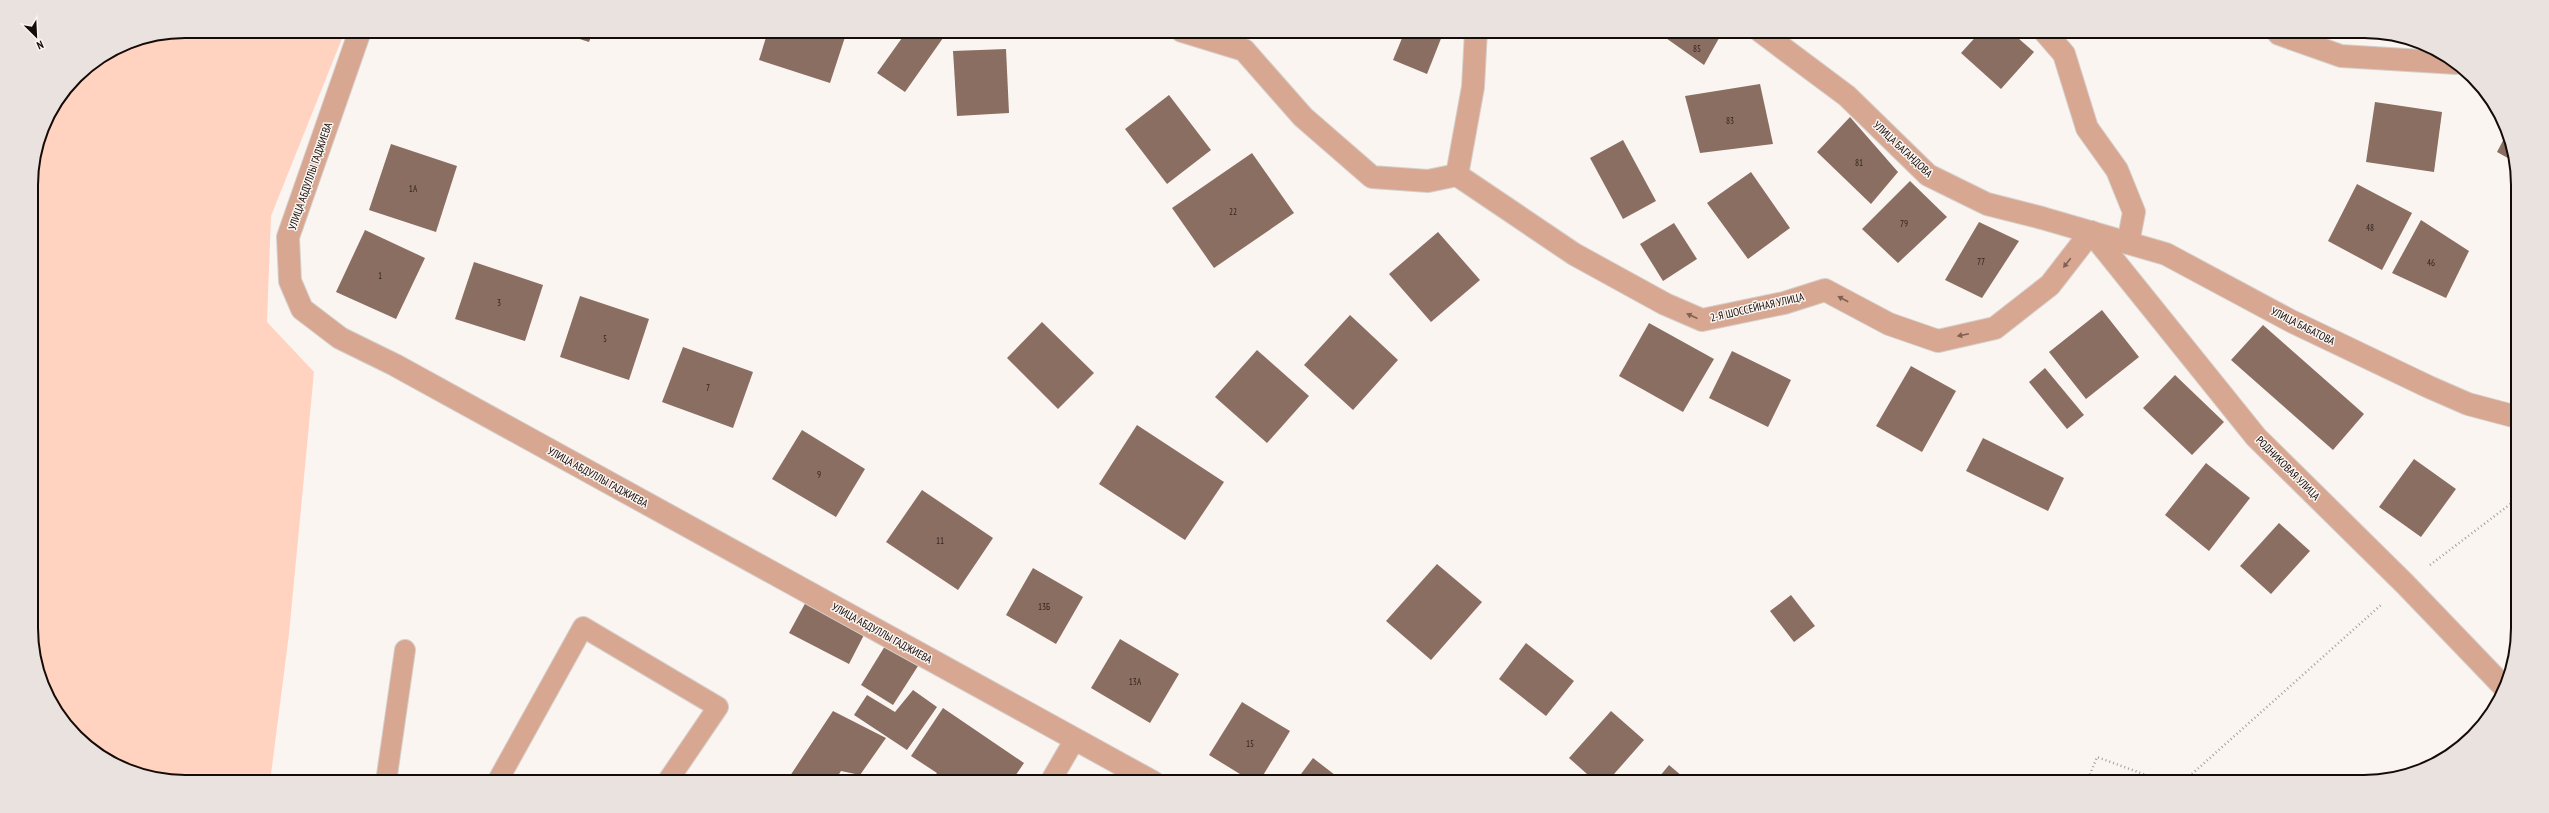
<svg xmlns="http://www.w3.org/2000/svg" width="2549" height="813" viewBox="0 0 2549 813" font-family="'PT Sans Narrow',sans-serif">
	<rect width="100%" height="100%" fill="#fbf5f2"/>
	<polygon fill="#ffd3c0" points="185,31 345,31 271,216 267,322 314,372 289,634 270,782 185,782 145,777 108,761 69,730 47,696 34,657 31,176 47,117 76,76 127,43"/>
	<g fill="#8a6e62">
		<polygon points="555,31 593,31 589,42"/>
		<polygon points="768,31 847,31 830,83 759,60"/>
		<polygon points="907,31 948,31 905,92 877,73"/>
		<polygon points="1405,31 1444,31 1427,74 1393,60"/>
		<polygon points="1656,31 1723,31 1704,65"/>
		<polygon points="1981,31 2010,31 2034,52 2001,89 1961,53"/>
		<polygon points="1006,49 1009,113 957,116 953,51"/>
		<polygon points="1760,84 1773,144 1700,153 1685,96"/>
		<polygon points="1169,95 1211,150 1167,184 1125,129"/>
		<polygon points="2375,102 2442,112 2434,172 2366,162"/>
		<polygon points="1850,117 1898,172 1871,204 1817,152"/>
		<polygon points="2507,133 2515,156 2515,162 2497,152"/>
		<polygon points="1623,140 1656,201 1623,219 1590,158"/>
		<polygon points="391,144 457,166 436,232 369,210"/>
		<polygon points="1252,153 1294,213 1214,268 1172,208"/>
		<polygon points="1751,172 1790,228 1748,259 1707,203"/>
		<polygon points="1910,181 1947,217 1898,263 1862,229"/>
		<polygon points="2357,184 2412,213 2382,270 2328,241"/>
		<polygon points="2421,220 2469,251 2446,298 2392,273"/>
		<polygon points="1979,222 2019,241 1982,298 1945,280"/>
		<polygon points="1674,223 1697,259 1663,281 1640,244"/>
		<polygon points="365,230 425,258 396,319 336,292"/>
		<polygon points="1438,232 1480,280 1431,322 1389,274"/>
		<polygon points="474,262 543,285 525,341 455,319"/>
		<polygon points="580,296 649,319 629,380 560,357"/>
		<polygon points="2102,310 2139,357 2086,399 2049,352"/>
		<polygon points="1350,315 1398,360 1353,410 1304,365"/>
		<polygon points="1042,322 1094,373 1058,409 1007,358"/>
		<polygon points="1649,323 1714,359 1683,412 1619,376"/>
		<polygon points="2263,325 2364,414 2333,450 2231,360"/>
		<polygon points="683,347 753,372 733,428 662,402"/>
		<polygon points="1257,350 1309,396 1267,443 1215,397"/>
		<polygon points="1732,351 1791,380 1768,427 1709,398"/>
		<polygon points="1911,366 1956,391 1922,452 1876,426"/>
		<polygon points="2045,368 2084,415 2067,429 2029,382"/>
		<polygon points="2175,375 2224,422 2192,455 2143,408"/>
		<polygon points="1137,425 1224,482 1185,540 1099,484"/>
		<polygon points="802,430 865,469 836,517 772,479"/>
		<polygon points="1983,438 2064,478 2048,511 1966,471"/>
		<polygon points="2414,459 2456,489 2421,537 2379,507"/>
		<polygon points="2206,463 2250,498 2209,551 2165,515"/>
		<polygon points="922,490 993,538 958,590 886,542"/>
		<polygon points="2279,523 2310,551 2271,594 2240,566"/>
		<polygon points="1437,564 1482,602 1431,660 1386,621"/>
		<polygon points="1033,568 1083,597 1056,644 1006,615"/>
		<polygon points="1791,595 1815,626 1794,642 1770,611"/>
		<polygon points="807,600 866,631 849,664 789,633"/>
		<polygon points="1120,639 1179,674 1150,723 1091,688"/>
		<polygon points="1526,643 1574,681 1546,716 1499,679"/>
		<polygon points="885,646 918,666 893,705 861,685"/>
		<polygon points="913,690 937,707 907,750 854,715 867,695 895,712"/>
		<polygon points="1242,702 1290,731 1259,782 1253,782 1209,755"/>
		<polygon points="943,708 1024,763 1011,782 930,782 937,773 911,756"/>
		<polygon points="833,711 886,738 860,775 841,771 834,782 786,782"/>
		<polygon points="1611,711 1644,740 1607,782 1596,782 1569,758"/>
		<polygon points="1313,758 1344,782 1295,782"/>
		<polygon points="1669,765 1689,782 1655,782"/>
	</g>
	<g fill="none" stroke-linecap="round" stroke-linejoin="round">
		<g stroke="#d6d0cc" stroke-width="22">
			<g id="lane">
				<polyline points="386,782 405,650"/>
				<polyline points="497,782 583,627 718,707 667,782"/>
				<polyline points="1050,782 1075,739"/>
			</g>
		</g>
		<g stroke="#d6d0cc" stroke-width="24">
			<g id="street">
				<polyline points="360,31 288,237 290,281 302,309 340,338 395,365 1153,782"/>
				<polyline points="1182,31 1244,50 1303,117 1372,177 1428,181 1457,175"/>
				<polyline points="1760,31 1847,96 1928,175 1987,204 2042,218 2166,254 2291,321 2429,387 2468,404 2517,417"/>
				<polyline points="2044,31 2064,54 2087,128 2117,170 2134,212 2128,243"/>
				<polyline points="2277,31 2279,34 2341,56 2456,63"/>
				<polyline points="1457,175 1574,254 1665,304 1702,320 1784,303 1825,290 1889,324 1938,341 1995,328 2050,285 2091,232"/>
				<polyline points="1457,175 1473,87 1476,31"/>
				<polyline points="2091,232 2256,437 2405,584 2504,687"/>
			</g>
		</g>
		<g stroke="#a59e9a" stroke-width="2.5" stroke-dasharray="1 3" stroke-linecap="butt">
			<polyline points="2430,565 2517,499"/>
			<polyline points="2087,782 2097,757 2165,782"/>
			<polyline points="2183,782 2381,605"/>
		</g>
		<use href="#lane" stroke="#d8a792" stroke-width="20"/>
		<use href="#street" stroke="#d8a792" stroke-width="22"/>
	</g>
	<defs><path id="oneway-solid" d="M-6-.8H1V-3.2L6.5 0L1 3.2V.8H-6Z"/></defs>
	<g fill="#806153">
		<use href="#oneway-solid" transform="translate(2067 263) rotate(128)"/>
		<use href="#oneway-solid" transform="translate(1843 299) rotate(-152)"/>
		<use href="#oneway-solid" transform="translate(1692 316) rotate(-156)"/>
		<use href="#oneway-solid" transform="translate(1963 335) rotate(168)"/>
	</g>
	<g text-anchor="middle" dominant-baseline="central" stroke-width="3" stroke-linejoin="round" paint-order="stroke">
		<g font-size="9" fill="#32241e">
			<text x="1697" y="48">85</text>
			<text x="1730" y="120">83</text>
			<text x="1859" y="162">81</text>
			<text x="413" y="188">1А</text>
			<text x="1233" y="211">22</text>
			<text x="1904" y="223">79</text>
			<text x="2370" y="227">48</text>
			<text x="1981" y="261">77</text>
			<text x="2431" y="262">46</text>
			<text x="380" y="275">1</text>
			<text x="499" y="302">3</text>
			<text x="605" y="338">5</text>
			<text x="708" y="387">7</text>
			<text x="819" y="474">9</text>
			<text x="940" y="540">11</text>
			<text x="1044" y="606">13Б</text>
			<text x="1135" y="681">13А</text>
			<text x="1250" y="743">15</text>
		</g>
		<g font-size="11" fill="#150b07" stroke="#fbf5f2">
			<text transform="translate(1903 149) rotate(43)">УЛИЦА БАГАНДОВА</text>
			<text transform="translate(310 176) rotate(-71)">УЛИЦА АБДУЛЛЫ ГАДЖИЕВА</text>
			<text transform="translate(1757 307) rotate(-13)">2-Я ШОССЕЙНАЯ УЛИЦА</text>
			<text transform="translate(2303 326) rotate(27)">УЛИЦА БАБАТОВА</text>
			<text transform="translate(2288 468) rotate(45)">РОДНИКОВАЯ УЛИЦА</text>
			<text transform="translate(598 477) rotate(29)">УЛИЦА АБДУЛЛЫ ГАДЖИЕВА</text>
			<text transform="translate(882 633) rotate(29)">УЛИЦА АБДУЛЛЫ ГАДЖИЕВА</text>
		</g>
	</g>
	<path d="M0 0H2549V813H0ZM185 38H2364A147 147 0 0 1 2511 185V628A147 147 0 0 1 2364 775H185A147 147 0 0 1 38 628V185A147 147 0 0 1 185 38Z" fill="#e9e2df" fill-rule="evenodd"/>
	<path fill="none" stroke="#150b07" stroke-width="2" d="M185 38H2364A147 147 0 0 1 2511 185V628A147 147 0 0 1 2364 775H185A147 147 0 0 1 38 628V185A147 147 0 0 1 185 38Z"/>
	<g transform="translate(36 36) rotate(156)" stroke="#fbf5f2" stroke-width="3" paint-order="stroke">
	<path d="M0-3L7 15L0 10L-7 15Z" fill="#150b07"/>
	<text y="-6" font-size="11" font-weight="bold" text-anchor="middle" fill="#150b07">N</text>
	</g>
</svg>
